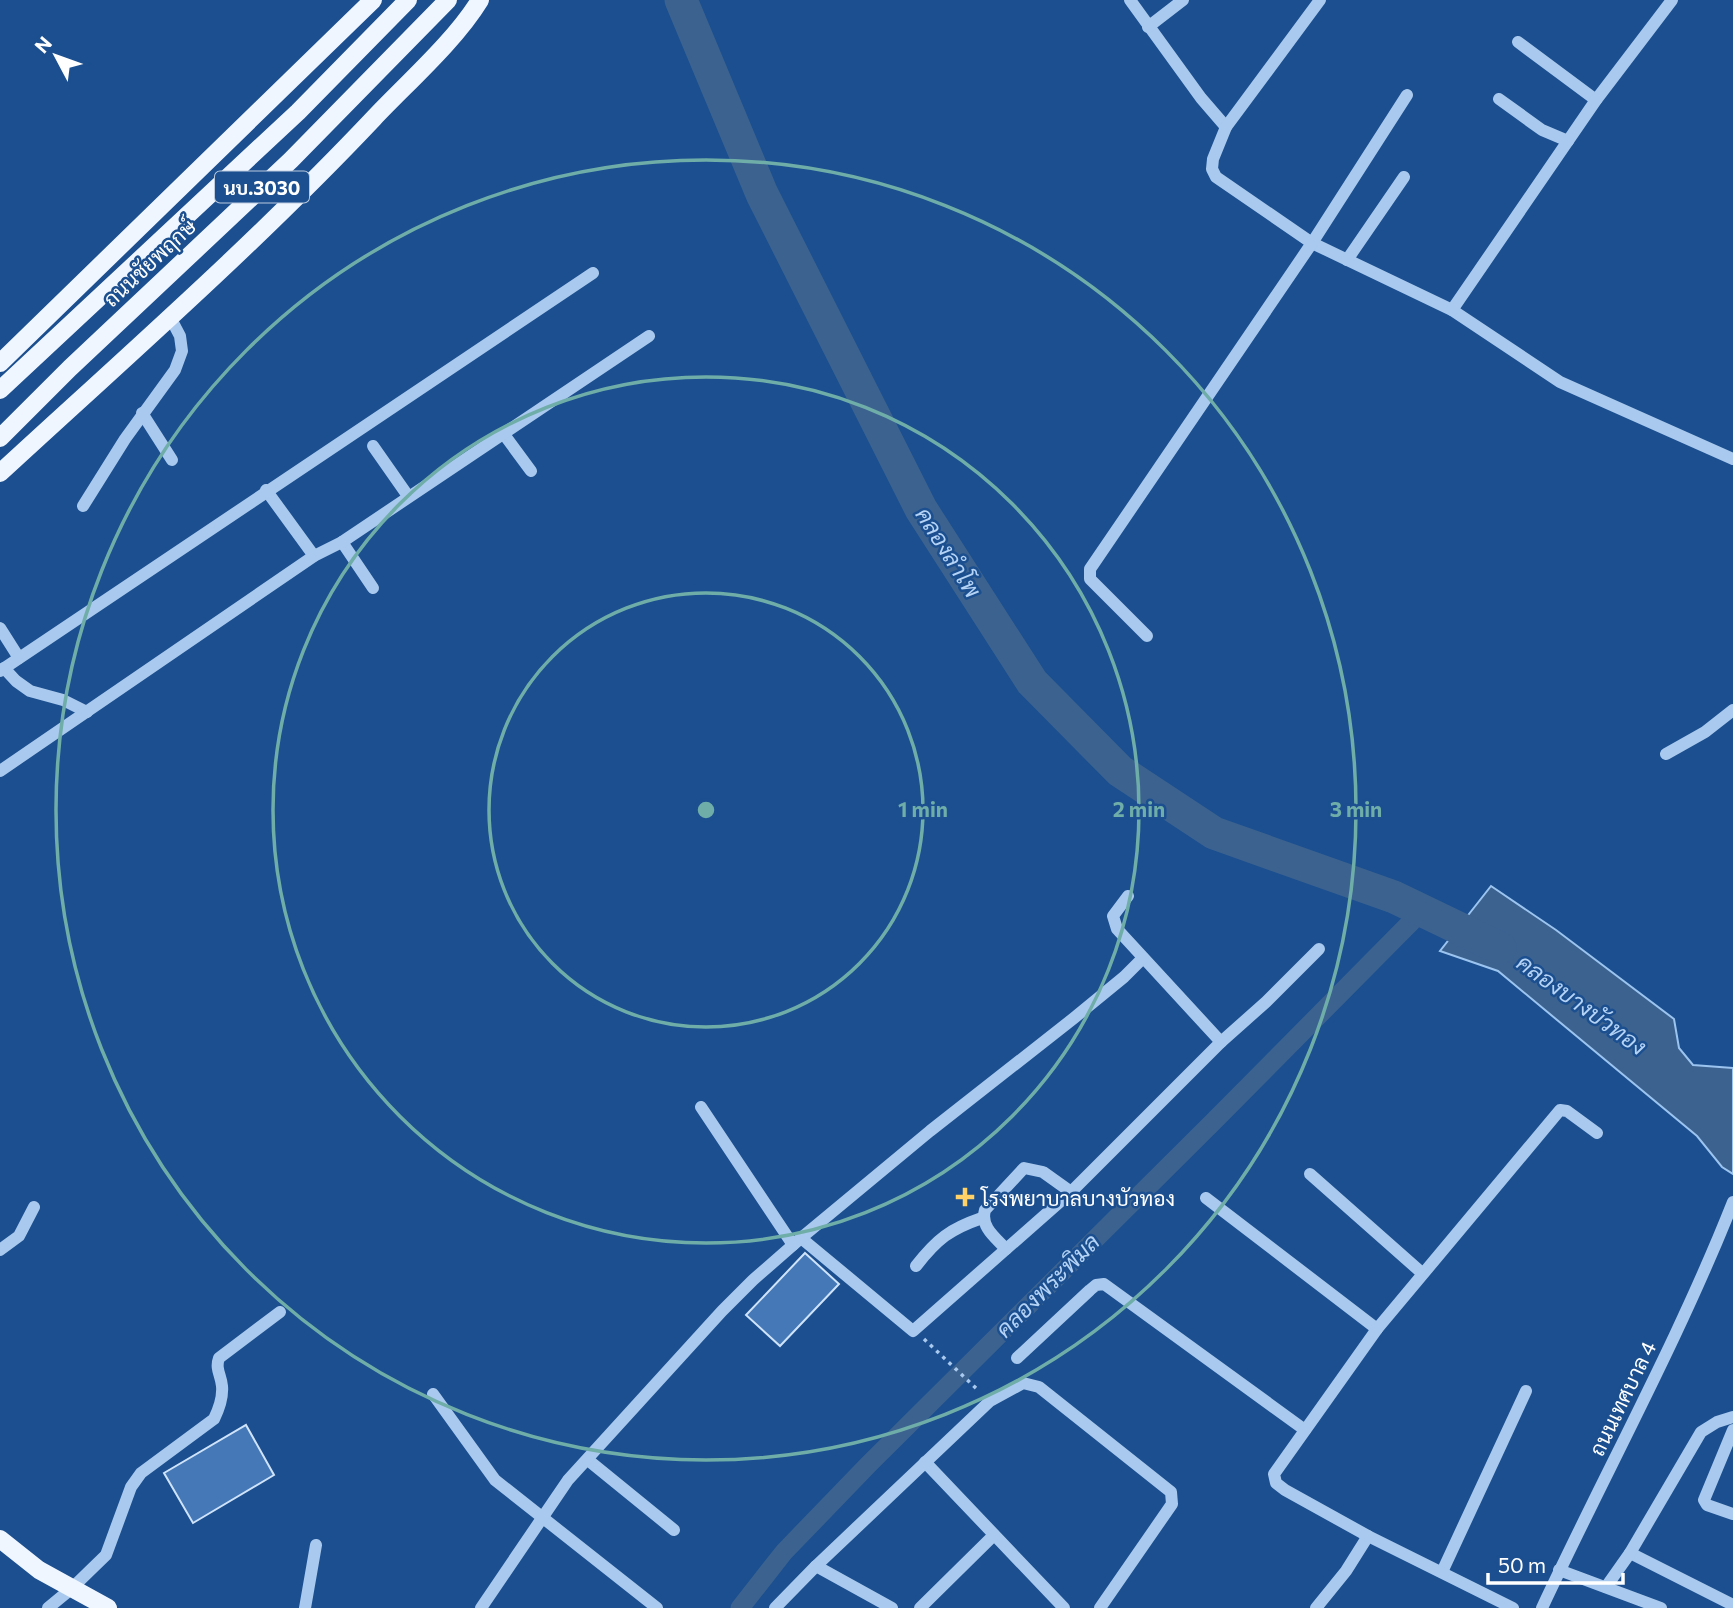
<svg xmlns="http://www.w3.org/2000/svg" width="1733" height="1608" viewBox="0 0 1733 1608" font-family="Commissioner,Sarabun,sans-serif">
	<rect width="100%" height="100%" fill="#1b4f8f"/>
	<polygon fill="#3c6290" stroke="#9cc4f0" stroke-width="2" points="1491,886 1556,930 1674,1019 1679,1048 1693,1065 1733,1068 1733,1174 1722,1167 1697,1136 1498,971 1440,951"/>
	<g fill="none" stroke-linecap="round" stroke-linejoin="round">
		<polyline stroke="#3c6290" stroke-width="19" points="740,1608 784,1552 868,1465 1214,1121 1422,911"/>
		<polyline stroke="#3c6290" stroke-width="33" points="681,0 762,194 921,509 1032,682 1120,771 1214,833 1394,897 1500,948"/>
	</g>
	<g fill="#4478b7" stroke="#cfe3fa" stroke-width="2">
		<polygon points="805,1253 839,1284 780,1346 746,1315"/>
		<polygon points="246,1425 274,1475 193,1523 164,1473"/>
	</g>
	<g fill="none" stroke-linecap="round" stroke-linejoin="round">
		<polyline stroke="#a9c9ee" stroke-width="3.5" stroke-dasharray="3.5 5" stroke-linecap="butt" points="924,1339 979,1391"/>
		<g stroke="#a9c9ee" stroke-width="12">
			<polyline points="1130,0 1201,98 1226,127"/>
			<polyline points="1320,0 1226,127 1213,159 1212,169 1216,177 1312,243 1452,310 1560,382 1733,459"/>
			<polyline points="1148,27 1183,0"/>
			<polyline points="1518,42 1596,100"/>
			<polyline points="1499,99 1542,130 1568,141"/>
			<polyline points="1347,260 1404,177"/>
			<polyline points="1452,310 1596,100 1672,0"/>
			<polyline points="142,413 172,460"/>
			<polyline points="503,433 531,471"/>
			<polyline points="373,446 408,496"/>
			<polyline points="266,490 314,556"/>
			<polyline points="83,506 125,439 175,370 182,351 180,336 170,317"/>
			<polyline points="342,542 373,588"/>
			<polyline points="0,628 19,658"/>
			<polyline points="1147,636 1090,579 1090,569 1312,243 1407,95"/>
			<polyline points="4,668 16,681 30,691 63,700 87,712"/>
			<polyline points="0,671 593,273"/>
			<polyline points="1666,754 1705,732 1733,710"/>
			<polyline points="0,771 314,556 342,542 649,336"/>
			<polyline points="1128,896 1113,916 1117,929 1221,1042"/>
			<polyline points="701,1107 793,1245"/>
			<polyline points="1310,1174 1422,1273"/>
			<polyline points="1206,1198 1377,1329"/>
			<polyline points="801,1238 913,1331 1071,1192 1221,1042 1266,1002 1319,949"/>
			<path d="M1006 1249C996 1238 980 1227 985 1210L1024 1168 1043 1172 1071 1192"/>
			<polyline points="0,1250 19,1236 34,1207"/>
			<path d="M916 1266C937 1239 950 1229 982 1218"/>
			<polyline points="1017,1358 1090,1290 1096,1285 1104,1284 1305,1430"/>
			<polyline points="433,1394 495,1480 657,1608"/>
			<polyline points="1733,1430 1704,1500 1707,1505 1733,1514"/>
			<polyline points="588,1460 674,1530"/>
			<polyline points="925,1462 1064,1608"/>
			<polyline points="1630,1553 1733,1605"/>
			<polyline points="816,1566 892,1608"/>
			<polyline points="1559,1570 1661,1608"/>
			<polyline points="1442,1572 1526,1391"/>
			<polyline points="1606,1587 1630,1553 1701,1432 1717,1422 1733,1417"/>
			<path d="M48 1608 71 1589 106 1555 131 1487 141 1473 214 1419C219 1409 223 1397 222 1386 221 1375 215 1369 219 1358L280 1312"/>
			<polyline points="305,1608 316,1545"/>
			<polyline points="481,1608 568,1480 722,1311 753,1280 801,1238 930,1131 1074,1018 1124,977 1143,958"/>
			<polyline points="775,1608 816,1566 990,1401 1023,1383 1039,1387 1171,1492 1172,1504 1100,1608"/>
			<polyline points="920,1608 994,1535"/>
			<polyline points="1316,1608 1346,1571 1368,1536"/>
			<polyline points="1513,1608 1368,1536 1285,1490 1276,1483 1274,1474 1377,1329 1560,1110 1567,1111 1597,1133"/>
			<path d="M1542 1608C1605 1473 1678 1341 1733 1202"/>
		</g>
		<g stroke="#f0f6ff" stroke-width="18">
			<polyline points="0,363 373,0"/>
			<polyline points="0,390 298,112 408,0"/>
			<polyline points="0,438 70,368 291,160 448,0"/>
			<path d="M0 473C126 357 256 243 374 118 407 83 455 41 480 0"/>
			<polyline points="0,1539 39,1570 108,1608"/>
		</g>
	</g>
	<g fill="none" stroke="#6fada8" stroke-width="3.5">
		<circle cx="706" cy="810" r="217"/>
		<circle cx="706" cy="810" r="433"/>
		<circle cx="706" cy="810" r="650"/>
	</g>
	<path fill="#ffd166" stroke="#1b4f8f" stroke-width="2.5" d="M961.5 1186.5h7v7h7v7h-7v7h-7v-7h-7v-7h7z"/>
	<g text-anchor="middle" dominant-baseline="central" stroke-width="5" stroke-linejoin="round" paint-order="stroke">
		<rect fill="#1b4f8f" stroke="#bbcadd" stroke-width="2" x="215" y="171.5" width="94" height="31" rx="5"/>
		<g font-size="19" font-weight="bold" fill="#fff">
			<text x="262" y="187">นบ.3030</text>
		</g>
		<g font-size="21" fill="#fff" stroke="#1b4f8f">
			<text transform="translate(149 262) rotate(-43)">ถนนชัยพฤกษ์</text>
			<text transform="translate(1622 1398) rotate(-64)">ถนนเทศบาล 4</text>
		</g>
		<g font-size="21" fill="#fff" stroke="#1b4f8f" text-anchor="start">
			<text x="981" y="1197">โรงพยาบาลบางบัวทอง</text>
		</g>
		<g font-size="23" font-style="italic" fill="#b5d3f5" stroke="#1b4f8f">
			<text transform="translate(949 552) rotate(58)">คลองลำโพ</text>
			<text transform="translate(1582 1004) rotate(36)">คลองบางบัวทอง</text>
			<text transform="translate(1047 1285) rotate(-45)">คลองพระพิมล</text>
		</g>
	</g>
	<circle cx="706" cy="810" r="10" fill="#6fada8" stroke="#1b4f8f" stroke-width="3.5"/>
	<g font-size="21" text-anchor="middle" font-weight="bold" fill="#6fada8" stroke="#1b4f8f" stroke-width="5" stroke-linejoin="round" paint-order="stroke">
		<text x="923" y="817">1 min</text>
		<text x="1139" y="817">2 min</text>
		<text x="1356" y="817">3 min</text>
	</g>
	<g transform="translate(56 56) rotate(311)" stroke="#1b4f8f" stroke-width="5" paint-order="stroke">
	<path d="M0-5L12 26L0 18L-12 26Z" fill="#ffffff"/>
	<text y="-10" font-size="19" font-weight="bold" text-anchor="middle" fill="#ffffff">N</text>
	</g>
	<path d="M1488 1573v10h135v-10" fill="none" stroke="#ffffff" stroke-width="3.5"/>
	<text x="1498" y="1573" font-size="21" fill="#ffffff" stroke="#1b4f8f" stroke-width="5" paint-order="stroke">50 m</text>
</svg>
